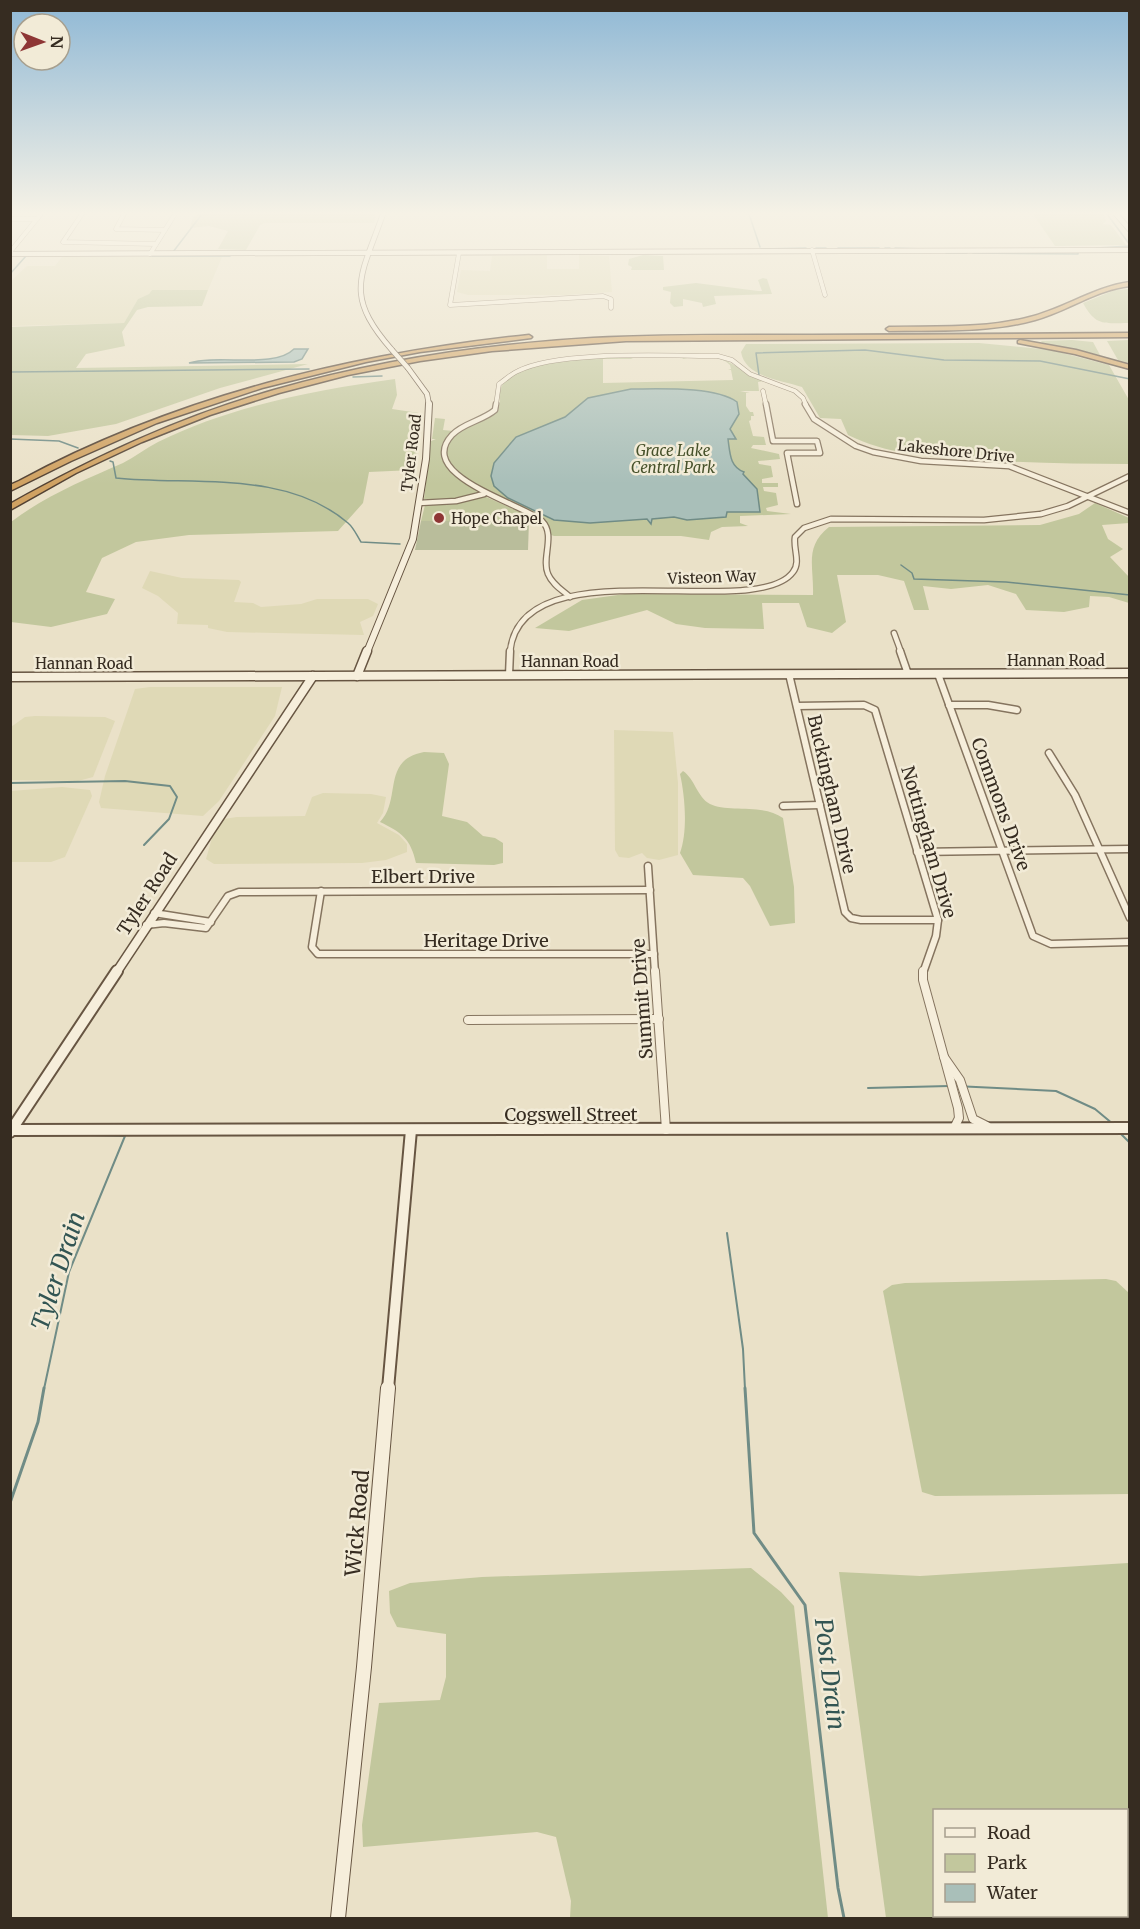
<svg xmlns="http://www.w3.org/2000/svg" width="1140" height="1929" viewBox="0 0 1140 1929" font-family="Merriweather,serif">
	<rect width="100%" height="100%" fill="#eae1c8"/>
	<g fill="#dfd9b6">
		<polygon points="547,255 547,269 579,269 579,255 609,256 612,292 564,295 468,295 457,292 461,270 490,271 492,256"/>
		<polygon points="62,257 222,257 208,290 152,290 149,294 138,299 124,323 11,326 10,282 27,266 55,266"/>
		<polygon points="150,571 182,578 239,580 241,582 234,602 253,603 261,607 301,604 317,599 368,599 378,604 373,616 360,622 364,635 227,632 208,628 208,625 177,624 178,613 158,596 142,588"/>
		<polygon points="150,687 282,687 275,716 219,801 203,816 101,808 99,802 105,776 135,689"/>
		<polygon points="35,716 105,717 115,721 93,777 78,781 11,780 11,727 25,717"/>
		<polygon points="614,730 673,732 678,783 678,855 659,860 647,858 642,853 629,858 619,857 615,850"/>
		<polygon points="62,787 90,790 92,796 65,857 51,862 11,862 11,791"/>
		<polygon points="323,793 371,794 386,797 383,813 377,823 399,835 407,844 407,852 386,860 362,863 214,864 206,859 212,838 224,819 237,817 305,816 312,797"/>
	</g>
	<g fill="#c2c79d" fill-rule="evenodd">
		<polygon points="198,214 376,214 374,223 265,223 260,225 246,250 218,249 228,231 209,226 190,228 193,217"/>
		<polygon points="1033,214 1104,214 1106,221 1103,224 1111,225 1126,245 1055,246"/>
		<polygon points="643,255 663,256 664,270 631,270 632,267 628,265 629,259"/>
		<polygon points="763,278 767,279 772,294 714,296 716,304 703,307 702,303 683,299 683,306 674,307 670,303 671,292 663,290 663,287 696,283 758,291 762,291 758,280"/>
		<path d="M1129 289V323C1105 323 1096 327 1083 303L1115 290Z"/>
		<polygon points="152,290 208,290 202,306 148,307 137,310 122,332 125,346 86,354 76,368 308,364 220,388 116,424 48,436 11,435 11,327 124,323 138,299 149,294"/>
		<polygon points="1072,340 1093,342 1100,355 1043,344 1041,341"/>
		<polygon points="1129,340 1130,340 1129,363 1118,360 1107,341"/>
		<path d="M979 343 1051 350 1109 365 1129 400V464C1076 464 1022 463 968 459 926 456 886 454 848 435L841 419 820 418 802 387C781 380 745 377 741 352L746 344Z"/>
		<path d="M629 357 633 359H603V383L733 380 731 370H728L731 369 730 365C721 355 696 355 683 359L682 357H719L764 381 758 382 759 391H740L750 393H746V406L750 412H753L754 416H751V420L749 421 753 436 764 437 766 445H753L751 448 779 454 780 459 758 461 759 464 771 466 773 477 762 479V483H778V487H763L764 491 776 493 778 505 766 508 767 511 791 514 740 516V523L748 526 722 527 711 532 709 540 681 536H554L551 535 548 524 542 518C522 506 428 474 450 440 461 424 484 423 498 411 502 402 497 392 503 384 523 355 598 358 629 357Z"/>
		<path d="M395 379 397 395 392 409 419 413 418 445 413 470 369 472 363 503 338 531 189 535 136 542 102 558 86 592 115 599 107 614 51 627 11 622V522C45 496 84 480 123 463 135 457 146 448 158 442 231 406 315 390 395 379Z"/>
		<path d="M435 418 445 419 443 430 454 431C426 454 459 477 478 491L477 494 456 500 424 499 431 441 436 439H432Z"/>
		<polygon points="484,496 525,514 518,521 421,521 425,505"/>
		<path d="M1095 503 1129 518V523L1102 525 1108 539 1123 549 1110 557 1129 577V603L1109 597 1090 596 1089 607 1064 612 1026 610 1016 594 988 585 951 589 923 586 929 610H914L904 581 878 575H837L846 622 832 633 807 627 799 603H762L764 629 705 628 676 624 647 610 569 631 535 628 582 600 625 594 813 595C814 566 804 547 829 527L1040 525 1079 514Z"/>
		<path d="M424 752 444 753 449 764 442 816 467 822 483 836 495 838 503 843V863L494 865 416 863C411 839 401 832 380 822 402 799 381 760 424 752Z"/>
		<path d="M683 771C695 779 697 797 710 804 727 813 762 803 783 818L794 887 795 923 770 926 750 886 743 878 693 875 680 853C688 831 685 796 680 774Z"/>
		<polygon points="1106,1279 1116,1281 1129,1293 1129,1494 935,1496 922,1492 883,1291 892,1285 905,1283"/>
		<path d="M1128 1563 1129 1918H886L839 1572 920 1576ZM934 1810H1126V1916H934Z"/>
		<polygon points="751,1568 781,1592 794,1606 828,1918 570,1918 571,1901 556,1837 537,1832 363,1847 362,1825 379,1703 440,1700 446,1677 446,1634 397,1627 390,1613 389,1591 410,1583 482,1577"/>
	</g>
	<polygon fill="#b9bd9b" points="421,521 529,521 528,550 415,550"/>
	<g fill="#a9bfb9" stroke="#708c86" stroke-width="1.5">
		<path d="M294 349H308L302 359 294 362 189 363C219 354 274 369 294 349Z"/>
		<path d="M631 389C659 389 715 386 737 402L739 414 730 429 736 439H728C730 454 730 467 744 472L743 474 757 489 760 512H727L726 517 687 520 674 517 652 519 651 524 647 519 590 523 554 520 508 498 494 486 491 476 494 463 516 437 565 417 588 398Z"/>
	</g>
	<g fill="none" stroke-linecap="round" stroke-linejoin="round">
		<g stroke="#708c86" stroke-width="1.5">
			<polyline points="749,214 760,247"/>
			<polyline points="1107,214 1130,245"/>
			<polyline points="816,248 826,248"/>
			<polyline points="838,248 879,248"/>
			<polyline points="885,248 890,248"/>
			<polyline points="895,248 925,249"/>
			<polyline points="1096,248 1130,246"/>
			<polyline points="761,249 806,248"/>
			<polyline points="173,252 202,214"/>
			<polyline points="946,253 967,253"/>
			<polyline points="973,253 1078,254 1078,251"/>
			<polyline points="152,256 230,256"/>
			<polyline points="10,274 26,256"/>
			<polyline points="10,372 309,369"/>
			<polyline points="759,375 756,353 865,350 944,360 1040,361 1130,379"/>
			<polyline points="353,377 382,376"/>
			<polyline points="10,439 59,441 78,448"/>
			<path d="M110 461 113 462 116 478C192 486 285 469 348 523 354 528 357 536 361 542L400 544"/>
			<polyline points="901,565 912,573 914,579 1006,582 1130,595"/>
		</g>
		<g stroke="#708c86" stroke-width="2">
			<polyline points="10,783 125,781 170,786 177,797 169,819 144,845"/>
			<polyline points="955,1086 1056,1091 1095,1109 1113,1124"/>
			<polyline points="868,1088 949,1086"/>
			<polyline points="1118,1131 1130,1143"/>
			<polyline points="727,1233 743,1349 745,1389"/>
			<polyline points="44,1389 69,1272 125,1136 90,1135"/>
		</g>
		<g stroke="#708c86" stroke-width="3">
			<polyline points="745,1388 754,1533 805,1605 838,1888 844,1918"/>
			<polyline points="10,1503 38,1422 44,1388"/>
		</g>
		<g stroke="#85745f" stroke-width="5">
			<g id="street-far3">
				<polyline points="82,214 63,242 156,244"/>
				<polyline points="124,214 116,229 165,230"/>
				<polyline points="10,219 37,219"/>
				<polyline points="812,250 825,295"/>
				<polyline points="10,252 41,214"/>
				<polyline points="459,253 450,305 603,296 611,299 611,308"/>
				<polyline points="150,254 175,214"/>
				<polyline points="763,391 766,405"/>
				<path d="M496 405 499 384C505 380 511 374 518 371 559 350 669 356 718 356L732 360 750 374 795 391 803 398 806 405"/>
			</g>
		</g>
		<g stroke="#85745f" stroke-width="7">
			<g id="street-far2">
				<path d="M496 404 495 410C482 421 463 423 452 435 414 476 524 504 542 521 556 535 541 558 548 574 552 584 562 590 570 597"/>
				<polyline points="766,404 773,441 817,441 820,453 787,453 797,504"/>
				<polyline points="805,404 814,419 856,446 873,452 921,461 1009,466 1130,513"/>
				<polyline points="419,503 456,501 484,494"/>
				<polyline points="894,633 901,652"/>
				<path d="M510 652C520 544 756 623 793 572 801 562 793 549 795 537L804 528 831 519 984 520 1041 514 1068 506 1130 476"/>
			</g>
		</g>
		<g stroke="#85745f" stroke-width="9">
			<g id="street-far1">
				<polyline points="900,651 908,674"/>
				<polyline points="789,674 845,912 851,918 861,920 938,920"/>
				<polyline points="938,674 1033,936 1051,944 1130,942"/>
				<polyline points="509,675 510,651"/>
				<polyline points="949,705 988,705 1017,710"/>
				<polyline points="797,706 864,705 875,710 938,920 936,936 923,973"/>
				<polyline points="1049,753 1075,795 1130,918"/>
				<polyline points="783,806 820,805"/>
				<polyline points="917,852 1130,849"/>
				<polyline points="648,866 655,973"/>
				<polyline points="321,891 312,947 318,954 654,954"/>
				<polyline points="154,913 211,922"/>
				<polyline points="146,925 164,923 206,928 228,896 239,892 650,890"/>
			</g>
		</g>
		<g stroke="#85745f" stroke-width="10">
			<g id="street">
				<polyline points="655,971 666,1130"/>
				<polyline points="923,971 923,980 958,1108 959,1118 954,1128"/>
				<polyline points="468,1020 659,1019"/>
				<polyline points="944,1057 960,1080 973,1119 987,1126"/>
			</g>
		</g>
		<g stroke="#675542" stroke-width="6">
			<g id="secondary-far4">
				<path d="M383 214C361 277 343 294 392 350"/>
				<polyline points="1116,214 1130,230"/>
				<polyline points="10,254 1130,250"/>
				<polyline points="408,368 427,394 429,405"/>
			</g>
		</g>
		<g stroke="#675542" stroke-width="8">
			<polyline id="secondary-far3" points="367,652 413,539 426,459 429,404"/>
		</g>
		<g stroke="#675542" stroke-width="11">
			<g id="secondary-far2">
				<polyline points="357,676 367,651"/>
				<polyline points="10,677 1130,673"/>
				<polyline points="116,973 313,676"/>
			</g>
		</g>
		<g stroke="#675542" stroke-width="14">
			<g id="secondary-far1">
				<polyline points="12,1130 1130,1128"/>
				<polyline points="10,1132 117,971"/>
				<polyline points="388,1389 411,1130"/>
			</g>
		</g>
		<g stroke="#675542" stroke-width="16">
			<polyline id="secondary" points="338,1918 364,1667 388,1388"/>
		</g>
		<g stroke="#534233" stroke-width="3">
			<g id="highway">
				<path d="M1130 282V286C1095 290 1068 311 1035 320 988 333 937 330 889 331L886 329 889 327C936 326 985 329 1030 317 1065 308 1094 287 1130 282Z"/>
				<path d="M1130 333V337L626 341 492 351 420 361 348 375 279 393 210 415 142 442 76 473 10 510V504C96 456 180 417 274 390 378 360 486 344 593 338 666 334 739 335 812 335 918 335 1024 334 1130 333Z"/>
				<path d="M529 335 532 337 531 338 420 352 366 362 262 388 157 423 71 461 10 491V485L19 481C177 396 351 354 529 335Z"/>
				<polygon points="1020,340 1076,350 1130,365 1130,369 1075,354 1018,343 1018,341"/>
			</g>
		</g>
		<use href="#street-far3" stroke="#f6eedb" stroke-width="4"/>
		<use href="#street-far2" stroke="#f6eedb" stroke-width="4.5"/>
		<use href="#street-far1" stroke="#f6eedb" stroke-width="6"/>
		<use href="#street" stroke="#f6eedb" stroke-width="8"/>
		<use href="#secondary-far4" stroke="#f6eedb" stroke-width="4.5"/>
		<use href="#secondary-far3" stroke="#f6eedb" stroke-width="6"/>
		<use href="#secondary-far2" stroke="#f6eedb" stroke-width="8"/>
		<use href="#secondary-far1" stroke="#f6eedb" stroke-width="10"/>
		<use href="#secondary" stroke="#f6eedb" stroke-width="14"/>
		<use href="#highway" fill="#d0a262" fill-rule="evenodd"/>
		<g stroke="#675542" stroke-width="6" stroke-linecap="butt">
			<polyline id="secondary-bridge" points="392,350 408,368"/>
		</g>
		<use href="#secondary-bridge" stroke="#f6eedb" stroke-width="4.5"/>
	</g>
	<linearGradient id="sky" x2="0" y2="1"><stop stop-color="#8fb8d5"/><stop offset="0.44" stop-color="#f6f2e6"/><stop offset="1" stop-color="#f6f2e6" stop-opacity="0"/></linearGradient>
	<rect width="1140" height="484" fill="url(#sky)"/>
	<circle fill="#8e3635" stroke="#f2ebd7" stroke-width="2" cx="439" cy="518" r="6"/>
	<g text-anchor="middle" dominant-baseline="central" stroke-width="5" stroke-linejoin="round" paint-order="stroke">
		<g font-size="15" font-style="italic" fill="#46512a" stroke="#f2ebd7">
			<text x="673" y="450">Grace Lake<tspan x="673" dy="17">Central Park</tspan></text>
		</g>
		<g font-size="15" fill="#362c21" stroke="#f2ebd7">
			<text transform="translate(956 451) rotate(6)">Lakeshore Drive</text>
			<text transform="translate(411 453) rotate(-83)">Tyler Road</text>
			<text transform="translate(712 577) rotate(-2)">Visteon Way</text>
			<text x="1056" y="660">Hannan Road</text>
			<text x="570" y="661">Hannan Road</text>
			<text x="84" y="663">Hannan Road</text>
		</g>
		<g font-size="15" fill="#362c21" stroke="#f2ebd7" text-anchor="start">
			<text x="451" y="518">Hope Chapel</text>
		</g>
		<g font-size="18" fill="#362c21" stroke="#f2ebd7">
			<text transform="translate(832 794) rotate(77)">Buckingham Drive</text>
			<text transform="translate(1001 804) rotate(70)">Commons Drive</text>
			<text transform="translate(929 842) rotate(74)">Nottingham Drive</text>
			<text x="423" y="876">Elbert Drive</text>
			<text transform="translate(147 894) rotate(-57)">Tyler Road</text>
			<text x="486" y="940">Heritage Drive</text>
			<text transform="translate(642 999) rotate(-94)">Summit Drive</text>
			<text x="571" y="1114">Cogswell Street</text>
		</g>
		<g font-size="21" fill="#362c21" stroke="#f2ebd7">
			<text transform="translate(357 1523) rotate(-85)">Wick Road</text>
		</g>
		<g font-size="24" font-style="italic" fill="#325553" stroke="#f2ebd7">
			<text transform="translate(58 1271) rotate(-72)">Tyler Drain</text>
			<text transform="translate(830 1674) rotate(83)">Post Drain</text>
		</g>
	</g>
	<rect width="1140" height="1929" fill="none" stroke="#362c21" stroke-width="24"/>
	<rect x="933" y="1809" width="195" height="108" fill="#f2ebd7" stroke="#a79f8e" stroke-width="1.5"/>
	<rect x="945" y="1828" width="30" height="9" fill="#f6eedb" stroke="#a79f8e" stroke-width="1.5"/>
	<text x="987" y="1839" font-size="18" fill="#362c21">Road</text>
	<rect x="945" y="1854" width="30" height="18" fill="#c2c79d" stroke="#a79f8e" stroke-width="1.5"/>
	<text x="987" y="1869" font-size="18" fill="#362c21">Park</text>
	<rect x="945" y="1884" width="30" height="18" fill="#a9bfb9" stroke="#a79f8e" stroke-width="1.5"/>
	<text x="987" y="1899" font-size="18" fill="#362c21">Water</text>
	<g transform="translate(42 42) rotate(91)"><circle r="28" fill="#f2ebd7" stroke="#a79f8e" stroke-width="1.5"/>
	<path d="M0-4.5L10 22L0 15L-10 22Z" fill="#8e3635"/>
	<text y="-9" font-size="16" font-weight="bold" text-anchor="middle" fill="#362c21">N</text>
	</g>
</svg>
